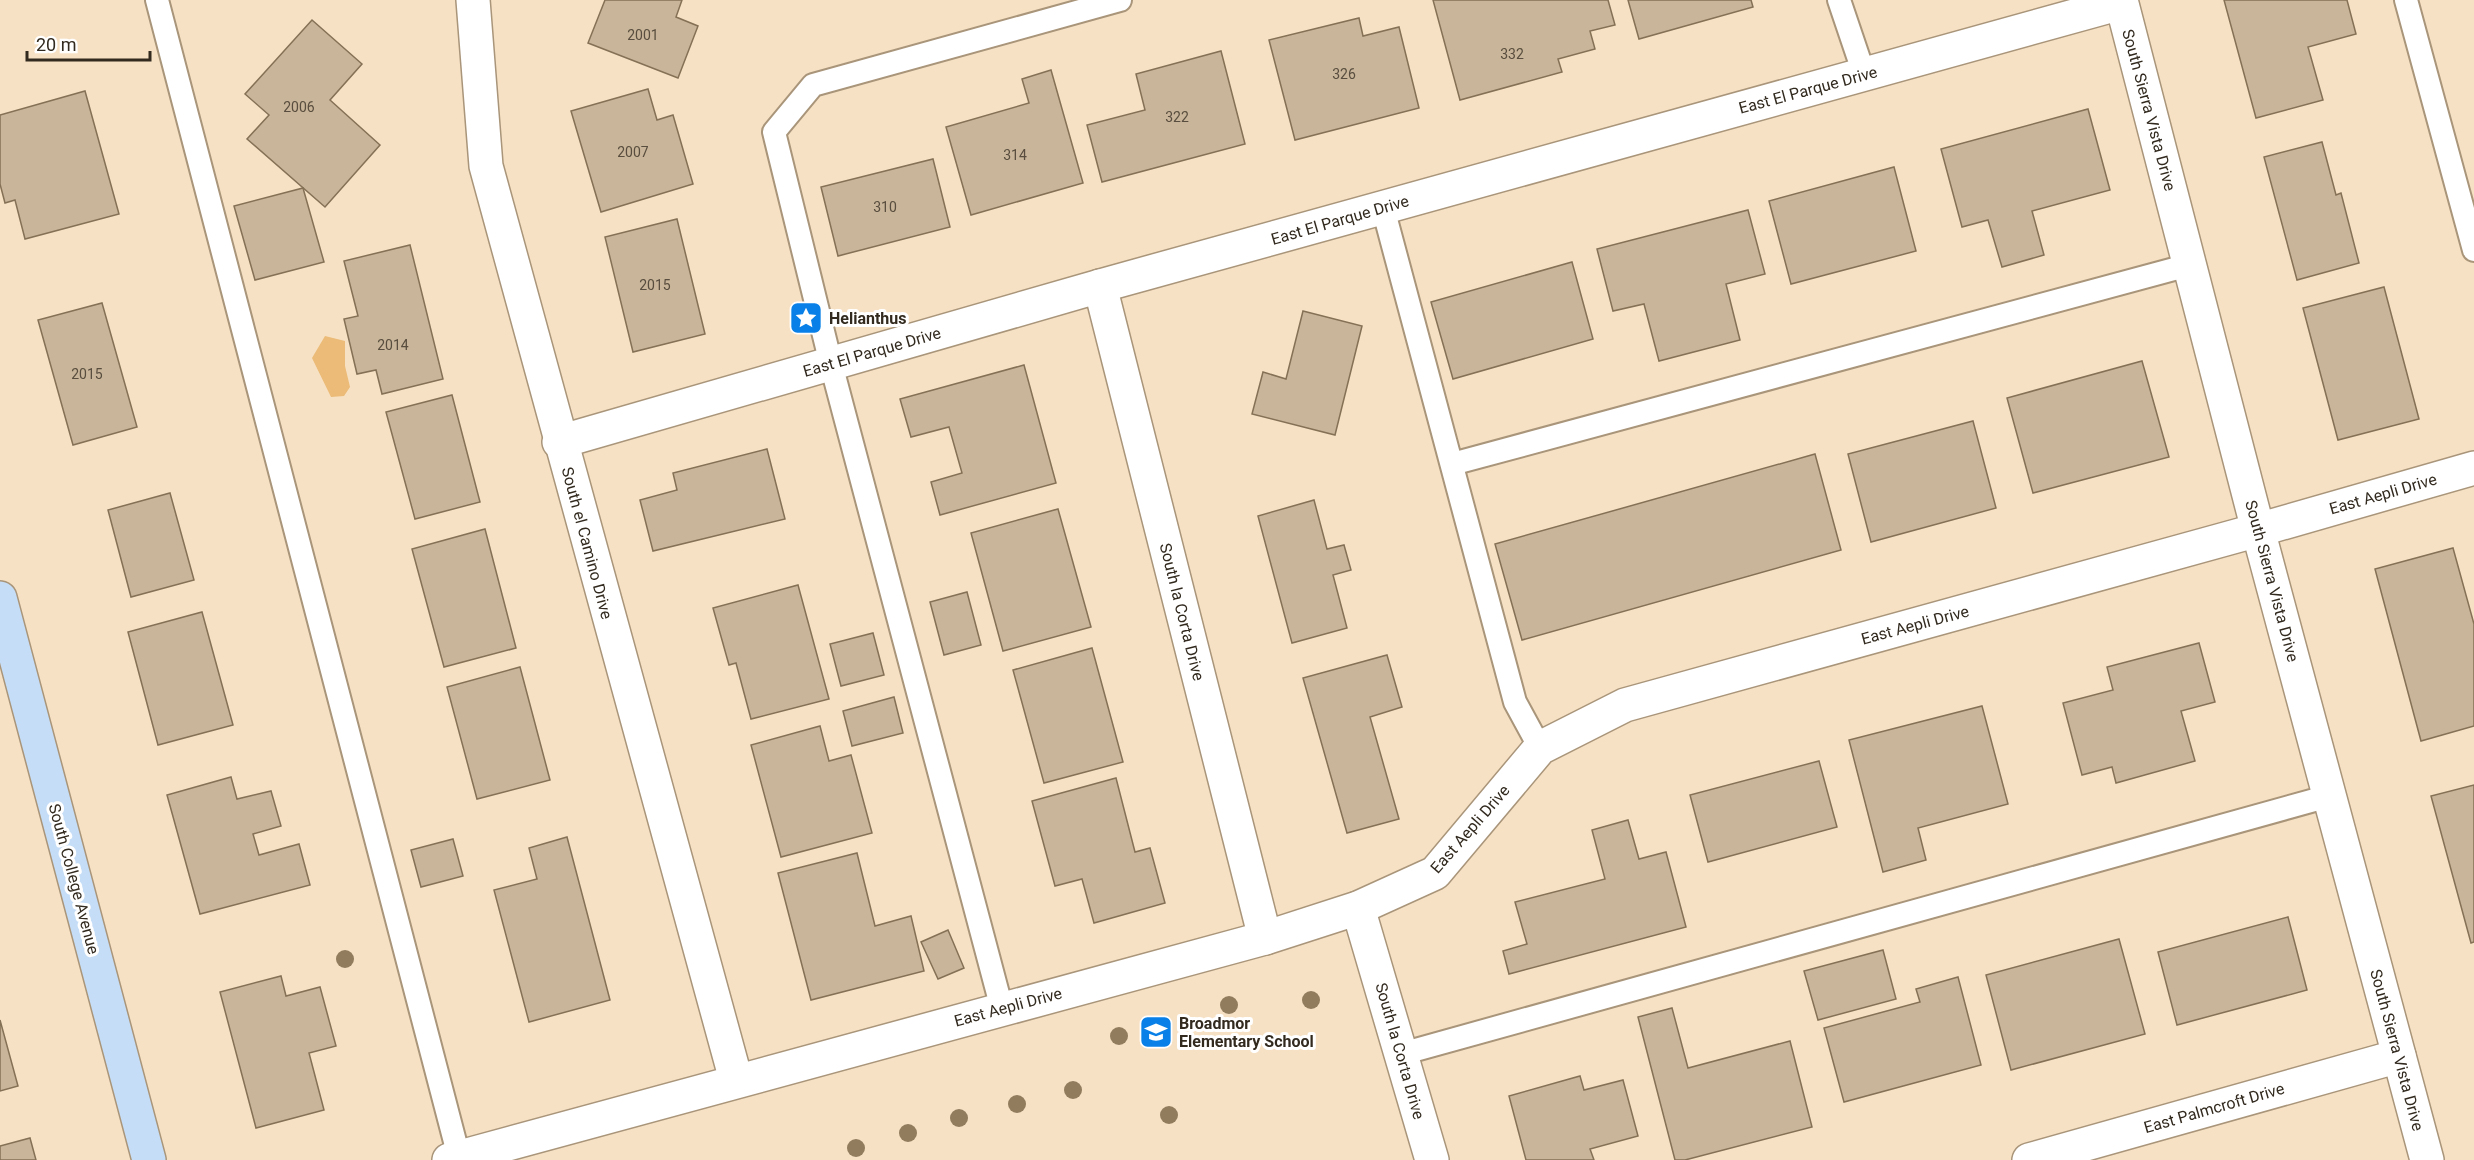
<svg xmlns="http://www.w3.org/2000/svg" width="2474" height="1160" viewBox="0 0 2474 1160" font-family="Roboto,sans-serif">
	<rect width="100%" height="100%" fill="#f7e1c4"/>
	<polygon fill="#ebbb77" points="325,336 345,341 345,366 350,387 344,396 331,397 312,358"/>
	<g fill="#c9b599" stroke="#847156" stroke-width="1.5">
		<polygon points="605,0 682,0 676,17 698,26 678,78 588,43"/>
		<polygon points="1433,0 1608,0 1615,25 1590,31 1595,49 1558,59 1562,72 1460,100"/>
		<polygon points="1628,0 1751,0 1753,7 1639,39"/>
		<polygon points="2224,0 2347,0 2356,34 2308,47 2323,100 2256,118"/>
		<polygon points="1359,18 1363,36 1399,27 1419,108 1295,140 1269,40"/>
		<polygon points="312,20 362,64 330,100 380,145 325,207 247,139 269,115 245,94"/>
		<polygon points="1221,51 1245,144 1102,182 1087,125 1145,110 1136,74"/>
		<polygon points="1051,70 1083,183 971,215 946,127 1029,103 1022,79"/>
		<polygon points="648,89 657,120 673,115 693,184 601,212 571,111"/>
		<polygon points="85,91 119,214 25,239 15,200 5,203 0,184 0,115"/>
		<polygon points="2088,109 2110,190 2032,211 2044,255 2002,267 1988,220 1962,227 1941,149"/>
		<polygon points="2322,142 2336,195 2341,193 2359,263 2297,280 2264,157"/>
		<polygon points="933,159 950,227 838,256 821,187"/>
		<polygon points="1894,167 1916,251 1791,284 1769,201"/>
		<polygon points="303,188 324,262 255,280 234,206"/>
		<polygon points="1748,210 1765,274 1726,284 1740,340 1659,361 1644,304 1613,311 1597,249"/>
		<polygon points="677,219 705,334 633,352 605,237"/>
		<polygon points="410,245 443,379 382,394 376,370 357,374 344,319 358,316 344,261"/>
		<polygon points="1572,262 1593,339 1453,379 1431,302"/>
		<polygon points="2384,287 2419,419 2338,440 2303,308"/>
		<polygon points="102,303 137,427 73,445 38,320"/>
		<polygon points="1303,311 1362,326 1335,435 1252,414 1263,372 1286,379"/>
		<polygon points="2142,361 2169,457 2033,493 2007,398"/>
		<polygon points="1024,365 1056,483 940,515 931,482 962,473 949,427 911,437 900,399"/>
		<polygon points="452,395 480,502 415,519 386,412"/>
		<polygon points="1973,421 1996,508 1871,542 1848,454"/>
		<polygon points="767,449 785,519 653,551 640,500 677,490 673,473"/>
		<polygon points="1815,454 1841,550 1522,640 1495,544"/>
		<polygon points="170,493 194,580 131,597 108,510"/>
		<polygon points="1314,500 1327,549 1344,545 1351,570 1333,575 1347,628 1292,643 1258,516"/>
		<polygon points="1058,509 1091,627 1003,651 971,533"/>
		<polygon points="485,529 516,648 444,667 412,549"/>
		<polygon points="2453,548 2474,624 2474,726 2421,741 2375,569"/>
		<polygon points="798,585 829,699 751,719 736,663 729,665 713,608"/>
		<polygon points="967,592 981,645 944,655 930,602"/>
		<polygon points="202,612 233,725 158,745 128,632"/>
		<polygon points="873,633 884,675 841,686 830,644"/>
		<polygon points="2199,643 2215,702 2181,711 2195,761 2116,783 2112,767 2082,775 2063,703 2113,690 2107,667"/>
		<polygon points="1092,648 1123,762 1044,783 1013,670"/>
		<polygon points="1387,655 1402,707 1370,717 1399,819 1347,833 1303,678"/>
		<polygon points="520,667 550,780 477,799 447,687"/>
		<polygon points="894,697 903,733 852,746 843,711"/>
		<polygon points="1982,706 2008,804 1918,828 1926,860 1883,872 1849,740"/>
		<polygon points="820,726 829,761 851,755 872,833 781,857 751,745"/>
		<polygon points="1819,761 1837,827 1708,862 1690,795"/>
		<polygon points="231,777 237,799 271,791 281,826 253,834 259,855 299,844 310,885 200,914 167,795"/>
		<polygon points="1116,778 1135,852 1150,848 1165,903 1094,923 1082,879 1055,886 1032,801"/>
		<polygon points="2474,785 2474,942 2471,943 2431,796"/>
		<polygon points="1628,820 1639,859 1666,852 1686,927 1509,974 1503,951 1527,944 1515,902 1605,879 1592,830"/>
		<polygon points="567,837 610,1000 529,1022 494,890 537,879 529,848"/>
		<polygon points="453,839 463,876 421,887 411,850"/>
		<polygon points="857,853 875,926 911,916 924,971 811,1000 778,873"/>
		<polygon points="2288,917 2307,990 2177,1025 2158,952"/>
		<polygon points="948,930 964,968 938,979 921,942"/>
		<polygon points="2119,939 2145,1034 2011,1070 1986,975"/>
		<polygon points="1883,950 1896,999 1818,1020 1804,971"/>
		<polygon points="281,976 286,996 320,987 336,1046 309,1053 324,1110 256,1128 220,992"/>
		<polygon points="1958,977 1981,1065 1844,1102 1824,1028 1920,1002 1916,989"/>
		<polygon points="1672,1008 1688,1068 1790,1041 1812,1127 1685,1160 1675,1160 1638,1017"/>
		<polygon points="0,1020 18,1086 0,1091"/>
		<polygon points="1580,1076 1584,1090 1623,1080 1638,1136 1590,1149 1594,1160 1526,1160 1509,1096"/>
		<polygon points="30,1138 36,1160 0,1160 0,1146"/>
	</g>
	<g fill="none" stroke-linecap="round" stroke-linejoin="round">
		<g stroke="#a9957a" stroke-width="26">
			<g id="lane">
				<polyline points="157,0 459,1157"/>
				<polyline points="1839,0 1864,74"/>
				<polyline points="2406,0 2474,250"/>
				<polyline points="1383,208 1515,702 1540,748"/>
				<polyline points="1452,464 2189,265"/>
				<polyline points="1002,1009 831,364 774,132 813,85 1120,0"/>
				<polyline points="1401,1054 2329,796"/>
			</g>
		</g>
		<g stroke="#a9957a" stroke-width="36">
			<g id="street">
				<polyline points="473,0 486,166 736,1080"/>
				<polyline points="2121,0 2258,530 2427,1160"/>
				<polyline points="1100,286 1265,938"/>
				<polyline points="559,442 1100,286 2121,3"/>
				<polyline points="1358,908 1432,1160"/>
				<polyline points="449,1160 1265,938 1358,908 1435,873 1540,748 1625,705 2258,530 2474,468"/>
				<polyline points="2029,1160 2399,1056"/>
			</g>
		</g>
		<g stroke="#a9957a" stroke-width="36">
			<polyline id="secondary" points="0,598 149,1160"/>
		</g>
		<use href="#lane" stroke="#fff" stroke-width="22"/>
		<use href="#street" stroke="#fff" stroke-width="33"/>
		<use href="#secondary" stroke="#c5ddf6" stroke-width="33"/>
	</g>
	<g fill="#917c5e">
		<circle cx="345" cy="959" r="9"/>
		<circle cx="1311" cy="1000" r="9"/>
		<circle cx="1229" cy="1005" r="9"/>
		<circle cx="1119" cy="1036" r="9"/>
		<circle cx="1073" cy="1090" r="9"/>
		<circle cx="1017" cy="1104" r="9"/>
		<circle cx="1169" cy="1115" r="9"/>
		<circle cx="959" cy="1118" r="9"/>
		<circle cx="908" cy="1133" r="9"/>
		<circle cx="856" cy="1148" r="9"/>
	</g>
	<defs>
		<g id="sight-square" transform="scale(1.725)"><rect x="-9" y="-9" width="18" height="18" rx="4" fill="#0980e7" stroke="#fff"/><path d="M0-6L1.8-2.2L6-1.7L2.9 1.2L3.7 5.4L0 3.3L-3.7 5.4L-2.9 1.2L-6-1.7L-1.8-2.2Z" fill="#fff"/></g>
		<g id="school-square" transform="scale(1.725)"><rect x="-9" y="-9" width="18" height="18" rx="4" fill="#0980e7" stroke="#fff"/><path d="M0-5L7-2L0 1L-7-2ZM-4 1L0 2.5L4 1V4Q0 6-4 4Z" fill="#fff"/></g>
	</defs>
	<g fill-rule="evenodd">
		<use href="#sight-square" x="806" y="318"/>
		<use href="#school-square" x="1156" y="1032"/>
	</g>
	<g text-anchor="middle" dominant-baseline="central" stroke-width="6" stroke-linejoin="round" paint-order="stroke">
		<g font-size="14" fill="#584d3e">
			<text x="643" y="35">2001</text>
			<text x="1512" y="54">332</text>
			<text x="1344" y="74">326</text>
			<text x="299" y="107">2006</text>
			<text x="1177" y="117">322</text>
			<text x="633" y="152">2007</text>
			<text x="1015" y="155">314</text>
			<text x="885" y="207">310</text>
			<text x="655" y="285">2015</text>
			<text x="393" y="345">2014</text>
			<text x="87" y="374">2015</text>
		</g>
		<g font-size="16" fill="#322a1f" stroke="#fff">
			<text transform="translate(1808 90) rotate(-15)">East El Parque Drive</text>
			<text transform="translate(2149 110) rotate(75)">South Sierra Vista Drive</text>
			<text transform="translate(1340 220) rotate(-16)">East El Parque Drive</text>
			<text transform="translate(872 352) rotate(-16)">East El Parque Drive</text>
			<text transform="translate(2383 494) rotate(-16)">East Aepli Drive</text>
			<text transform="translate(587 543) rotate(75)">South el Camino Drive</text>
			<text transform="translate(2272 581) rotate(75)">South Sierra Vista Drive</text>
			<text transform="translate(1182 612) rotate(76)">South la Corta Drive</text>
			<text transform="translate(1915 625) rotate(-15)">East Aepli Drive</text>
			<text transform="translate(1470 829) rotate(-49)">East Aepli Drive</text>
			<text transform="translate(74 879) rotate(75)">South College Avenue</text>
			<text transform="translate(1008 1007) rotate(-15)">East Aepli Drive</text>
			<text transform="translate(2397 1050) rotate(75)">South Sierra Vista Drive</text>
			<text transform="translate(1400 1051) rotate(74)">South la Corta Drive</text>
			<text transform="translate(2214 1108) rotate(-16)">East Palmcroft Drive</text>
		</g>
		<g font-size="16" font-weight="bold" fill="#322a1f" stroke="#fff" text-anchor="start">
			<text x="829" y="318">Helianthus</text>
			<text x="1179" y="1023">Broadmor<tspan x="1179" dy="18">Elementary School</tspan></text>
		</g>
	</g>
	<path d="M27 51v9h123v-9" fill="none" stroke="#322a1f" stroke-width="3"/>
	<text x="36" y="51" font-size="18" fill="#322a1f" stroke="#ffffff" stroke-width="4.5" paint-order="stroke">20 m</text>
</svg>
